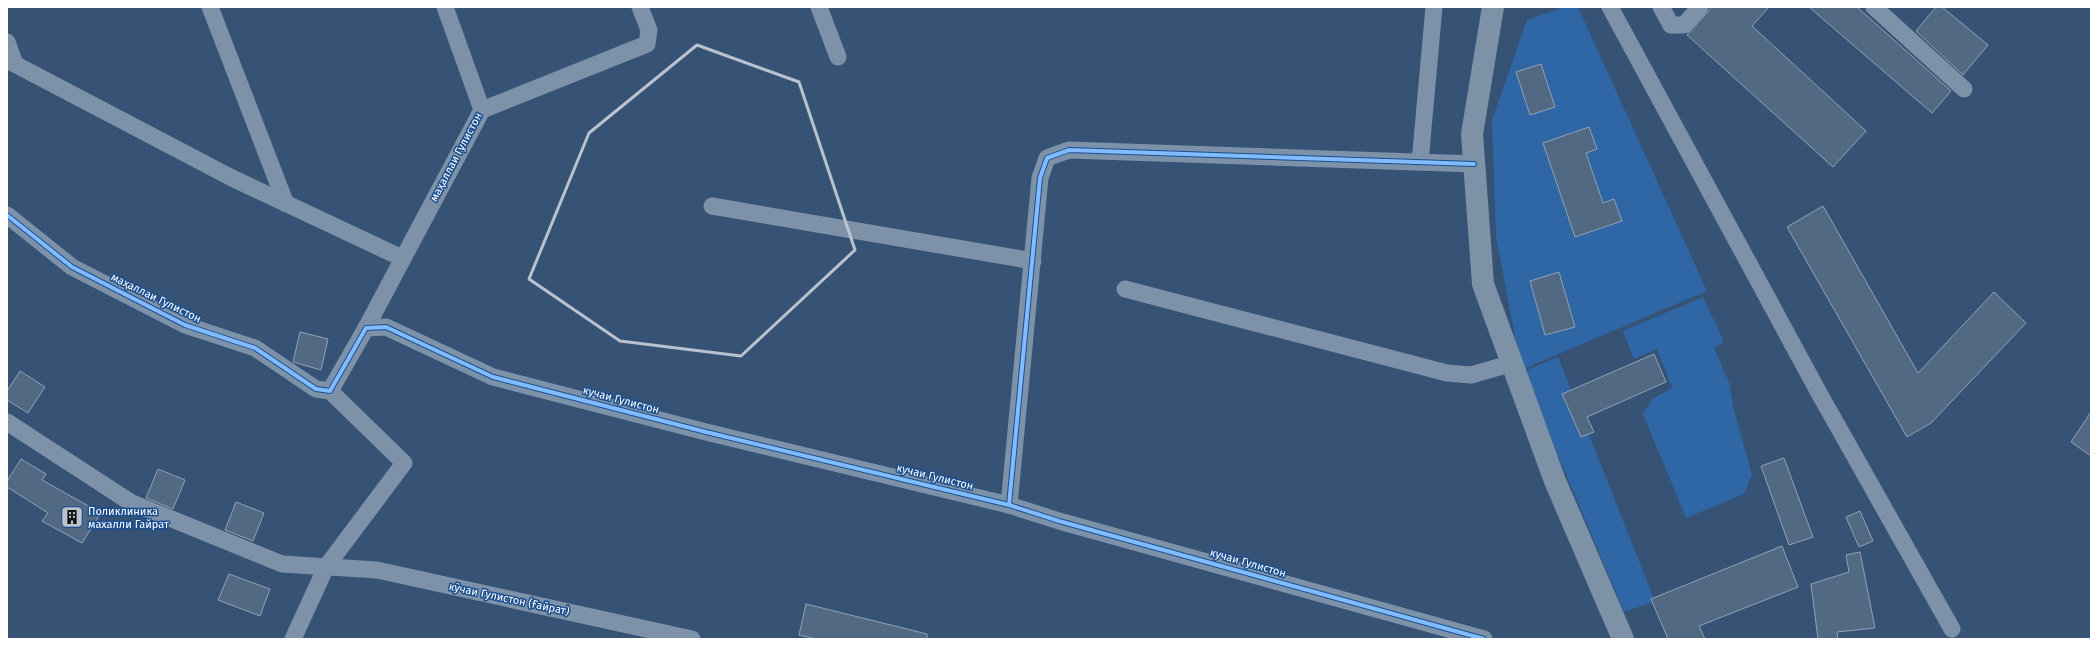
<svg xmlns="http://www.w3.org/2000/svg" width="2098" height="646" viewBox="0 0 2098 646" font-family="'Fira Sans',sans-serif">
	<rect width="100%" height="100%" fill="#365274"/>
	<g fill="#2f66a5">
		<polygon points="1564,7 1578,7 1707,291 1521,370 1496,236 1492,120 1527,20"/>
		<polygon points="1703,297 1724,342 1714,348 1729,382 1734,410 1752,475 1744,494 1686,518 1643,414 1652,399 1672,388 1657,349 1634,359 1623,331"/>
		<polygon points="1558,357 1655,601 1624,612 1523,372"/>
	</g>
	<g fill="#526984" stroke="#92a2b6">
		<polygon points="1712,7 1769,7 1752,26 1866,131 1833,167 1687,35"/>
		<polygon points="1809,7 1857,7 1951,91 1932,113"/>
		<polygon points="1936,7 1942,7 1988,45 1963,75 1916,31"/>
		<polygon points="1541,64 1555,107 1530,115 1516,72"/>
		<polygon points="1589,127 1597,149 1586,153 1603,203 1614,199 1622,221 1575,237 1543,143"/>
		<polygon points="1823,206 1918,373 1994,292 2026,323 1931,423 1907,437 1787,227"/>
		<polygon points="1559,272 1575,327 1545,335 1530,281"/>
		<polygon points="300,332 328,339 321,370 293,362"/>
		<polygon points="1654,354 1666,382 1587,417 1594,432 1581,437 1562,394"/>
		<polygon points="20,371 45,387 28,413 7,400 7,391"/>
		<polygon points="2091,412 2091,456 2071,442"/>
		<polygon points="1784,458 1813,537 1789,545 1761,466"/>
		<polygon points="21,459 46,474 42,480 101,513 82,543 42,521 48,513 7,487 7,481"/>
		<polygon points="158,469 185,480 173,509 146,498"/>
		<polygon points="236,502 264,513 253,541 225,530"/>
		<polygon points="1860,511 1873,541 1859,547 1846,517"/>
		<polygon points="1782,546 1798,587 1699,626 1705,639 1668,639 1651,599"/>
		<polygon points="1860,552 1875,628 1837,632 1838,639 1818,639 1811,584 1849,572 1846,555"/>
		<polygon points="229,574 270,589 260,616 218,600"/>
		<polygon points="806,604 927,634 927,639 816,639 799,635"/>
	</g>
	<g fill="none" stroke-linecap="round" stroke-linejoin="round">
		<g stroke="#7d92a8" stroke-width="17">
			<polyline points="210,7 286,204"/>
			<polyline points="819,7 838,57"/>
			<polyline points="1610,7 1819,393 1952,629"/>
			<polyline points="1661,7 1671,25 1684,25 1700,7"/>
			<polyline points="1874,7 1964,89"/>
			<polyline points="7,42 15,64"/>
			<polyline points="7,60 230,177 402,258"/>
			<polyline points="482,110 647,44 649,30 640,7"/>
			<polyline points="1420,162 1434,7"/>
			<polyline points="712,206 1033,261"/>
			<polyline points="7,215 72,267 185,325 255,348 316,389 330,391 366,328 386,327 493,377 706,432 1009,505 1059,521 1484,639"/>
			<polyline points="1125,289 1447,373 1471,375 1513,363"/>
			<polyline points="366,328 482,110 445,7"/>
			<polyline points="7,422 130,502 282,564 377,570 692,639"/>
			<polyline points="1009,505 1040,178 1047,158 1069,150 1474,164"/>
			<polyline points="293,639 326,567 404,463 330,391"/>
		</g>
		<polyline stroke="#7e92a7" stroke-width="22" points="1493,7 1472,134 1483,284 1555,481 1623,639"/>
		<g stroke="#1b4f8f" stroke-width="6">
			<g id="cycleway">
				<polyline points="7,215 72,267 185,325 255,348 316,389 330,391 366,328 386,327 493,377 706,432 1009,505 1059,521 1484,639"/>
				<polyline points="1009,505 1040,178 1047,158 1069,150 1474,164"/>
			</g>
		</g>
		<use href="#cycleway" stroke="#80bcff" stroke-width="4"/>
	</g>
	<path fill="none" stroke="#b9c2ce" stroke-width="3" stroke-linejoin="round" d="M697 45 799 82 855 250 741 356 620 341 529 279 589 133Z"/>
	<defs>
		<g id="building-square" transform="scale(1.15)"><rect x="-9" y="-9" width="18" height="18" rx="4" fill="#b9c2ce" stroke="#1b4f8f"/><path d="M-4-6H4V6H1V3H-1V6H-4ZM-2.5-4.3h1.7v1.8h-1.7ZM.8-4.3h1.7v1.8H.8ZM-2.5-1h1.7V.8h-1.7ZM.8-1h1.7V.8H.8Z" fill="#111"/></g>
	</defs>
	<g fill-rule="evenodd">
		<use href="#building-square" x="72" y="517"/>
	</g>
	<g text-anchor="middle" dominant-baseline="central" stroke-width="3" stroke-linejoin="round" paint-order="stroke">
		<g font-size="11" fill="#fff" stroke="#1b4f8f">
			<text transform="translate(456 157) rotate(-62)">маҳаллаи Гулистон</text>
			<text transform="translate(156 298) rotate(26)">маҳаллаи Гулистон</text>
			<text transform="translate(621 400) rotate(15)">кучаи Гулистон</text>
			<text transform="translate(935 477) rotate(14)">кучаи Гулистон</text>
			<text transform="translate(1248 563) rotate(16)">кучаи Гулистон</text>
			<text transform="translate(509 599) rotate(12)">кӯчаи Гулистон (Ғайрат)</text>
		</g>
		<g font-size="11" fill="#fff" stroke="#1b4f8f" text-anchor="start">
			<text x="88" y="511">Поликлиника<tspan x="88" dy="13">махалли Гайрат</tspan></text>
		</g>
	</g>
	<rect width="2098" height="646" fill="none" stroke="#ffffff" stroke-width="16"/>
</svg>
